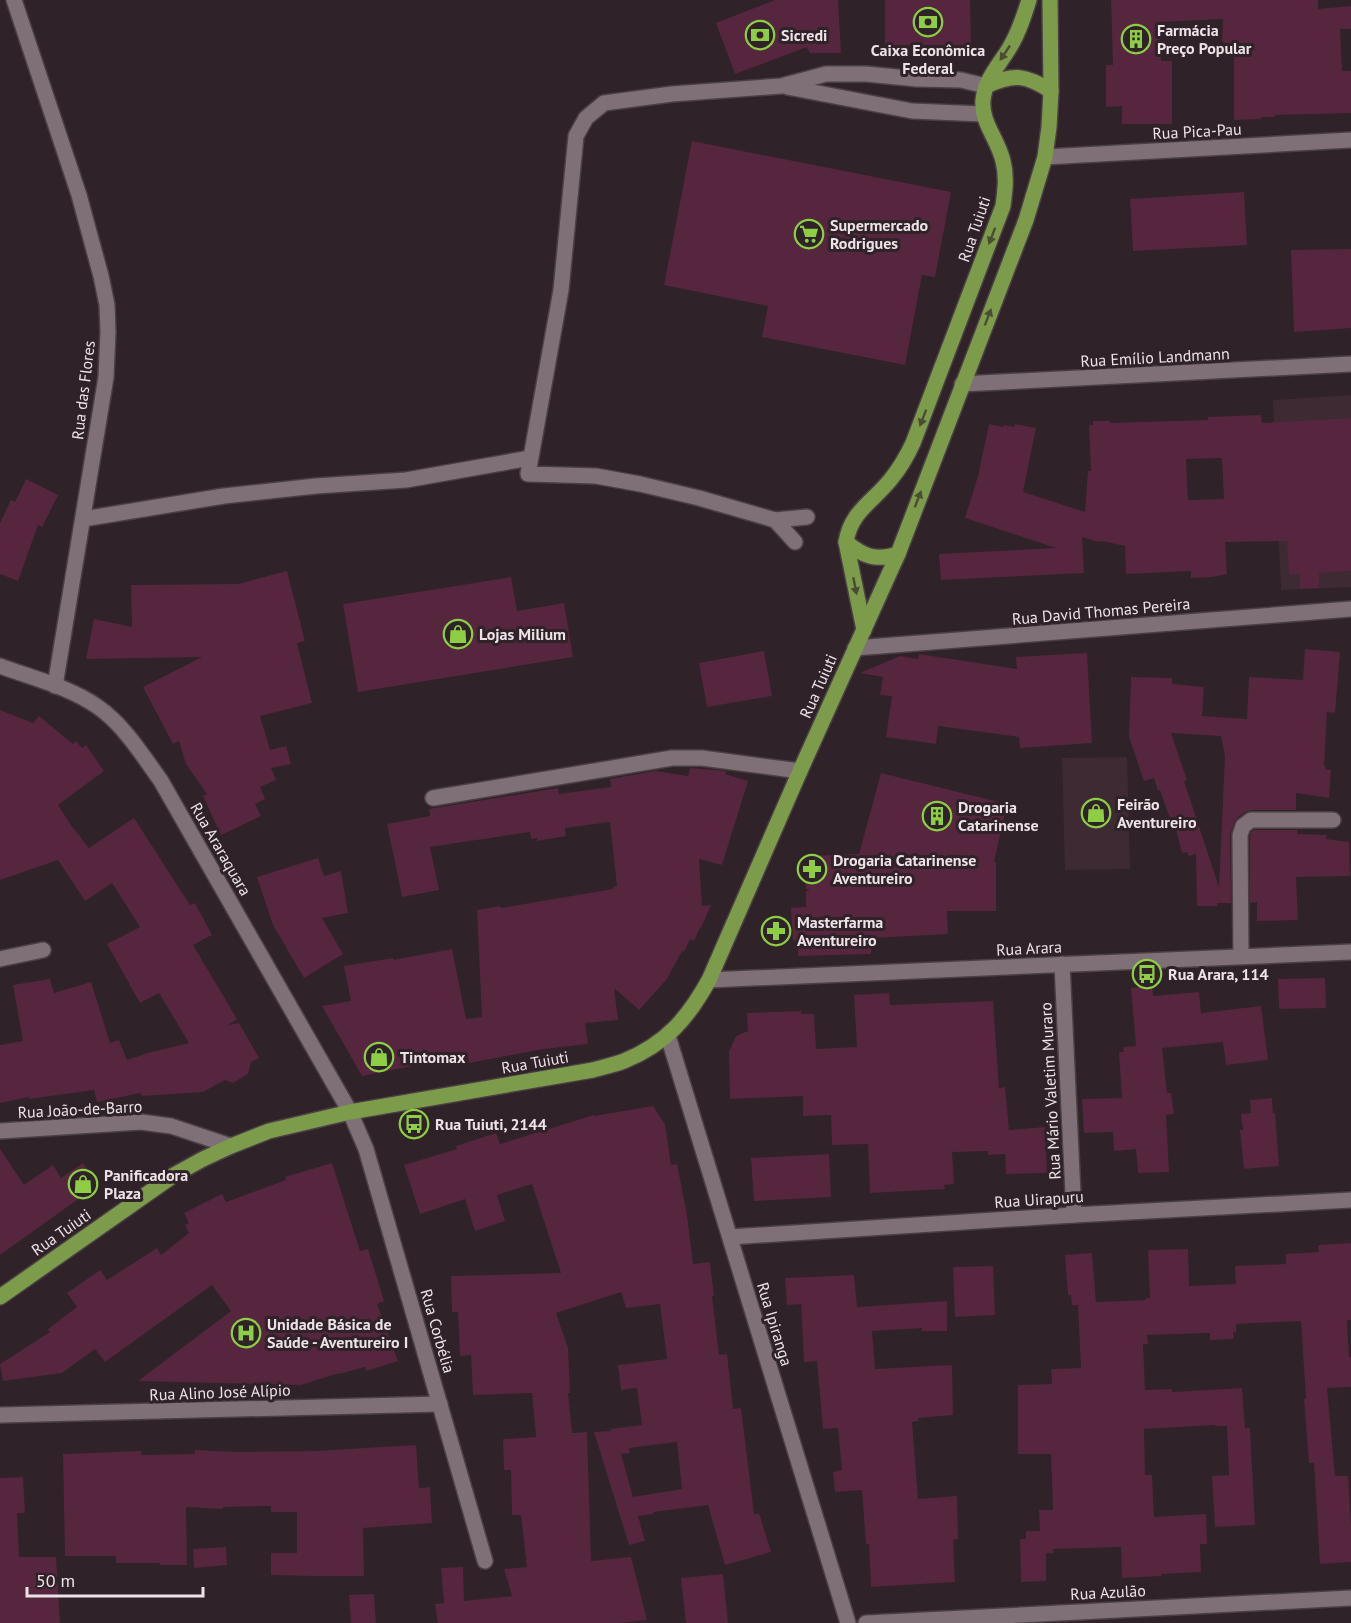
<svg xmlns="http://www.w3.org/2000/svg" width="1351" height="1623" viewBox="0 0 1351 1623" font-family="'PT Sans',sans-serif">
	<rect width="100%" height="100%" fill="#2f2228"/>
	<g fill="#3e2a33">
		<polygon points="1351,395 1351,587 1281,590 1273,400"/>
		<polygon points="1127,757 1130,869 1065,870 1062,758"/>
	</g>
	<g fill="#55263e" fill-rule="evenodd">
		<polygon points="775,0 838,0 841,53 810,53 807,47 735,74 716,23"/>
		<polygon points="885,0 970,0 971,45 885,45"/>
		<polygon points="1111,0 1318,0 1318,9 1351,6 1351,29 1340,29 1342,71 1351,71 1351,113 1275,115 1275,117 1261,117 1261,119 1234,120 1234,54 1224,54 1224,42 1222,42 1223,19 1159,22 1161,61 1172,61 1172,124 1122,124 1122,106 1106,107 1106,65 1113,65"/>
		<polygon points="692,141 951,192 935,277 922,275 905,365 762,337 768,306 664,285"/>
		<polygon points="1244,192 1247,245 1133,251 1130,199"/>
		<polygon points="1351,249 1351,328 1294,332 1291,250"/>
		<path d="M1261 415 1262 423 1351 418V571L1319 573V588L1300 589V574H1289L1287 541 1225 542 1227 574 1212 577 1191 578V571L1126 574 1125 546 1102 541 1099 542 1082 537 1084 573 941 580 939 554 1056 548 965 518 978 476 989 424 1003 427 1004 425 1014 427 1015 424 1036 428 1023 492 1085 512 1088 471H1091L1089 425H1093V421H1110V423L1208 420V417ZM1222 458 1224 499 1188 500 1186 459Z"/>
		<polygon points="26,479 58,495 42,527 38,525 18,581 0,574 0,523 11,500 15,502"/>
		<polygon points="287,571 305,641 297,643 312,703 260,716 270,750 286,746 291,764 271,768 276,780 260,787 265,799 255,804 261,816 221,835 203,796 207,794 186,764 179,741 173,744 143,687 202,657 86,659 94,619 132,627 131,585 238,584"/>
		<polygon points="511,577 517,611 564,603 573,657 358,692 343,604"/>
		<path d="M1305 649 1340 652 1335 713 1327 712 1324 766H1325V769L1331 770 1329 798 1296 793V810H1251L1245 812 1237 818 1234 823 1230 835 1231 903H1217V906H1197L1196 854 1189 856 1187 852 1182 853 1175 826 1173 827 1160 790 1158 791 1154 778 1144 781 1129 737 1131 677 1172 678V684L1204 687 1202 716 1247 719 1249 677 1303 680ZM1171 733 1221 736 1225 756 1219 887 1184 781 1187 780Z"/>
		<polygon points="764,651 772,696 707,707 699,663"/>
		<polygon points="1087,653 1092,743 1020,748 1019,737 938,726 936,744 886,737 892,696 880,695 883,677 860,673 900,656 918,659 919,654 1017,669 1016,657"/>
		<polygon points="0,710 33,723 39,716 73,744 76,741 82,748 86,745 104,771 58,805 71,825 89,848 134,818 190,905 195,903 212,935 193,945 237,1019 228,1025 239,1023 259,1058 251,1062 248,1074 233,1083 225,1080 203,1092 142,1096 140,1093 97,1102 94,1090 29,1099 29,1097 0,1103 0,1045 23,1041 13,985 50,979 54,993 91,982 110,1043 119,1040 127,1060 151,1052 189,1043 159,993 140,1003 107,944 140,927 112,883 85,901 58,860 0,880"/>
		<polygon points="690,768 726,771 725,774 748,781 722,865 699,859 702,906 711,905 701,928 700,927 694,941 690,939 684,952 682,951 667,979 639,1010 614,988 618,1020 585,1023 588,1044 544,1049 469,1063 467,1055 362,1076 322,1006 351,1001 344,966 393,958 393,960 452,949 466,1019 482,1017 477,910 500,906 501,908 613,889 613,887 617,886 610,822 565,828 566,836 537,841 537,838 531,839 530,832 430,847 439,890 402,897 387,824 430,816 429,809 558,788 559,794 611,787 610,779 655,771 688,776"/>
		<polygon points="881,773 1007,804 994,862 996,862 996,911 947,911 948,934 872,938 871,954 798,956 798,944 795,944 795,941 793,941 791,908 806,907 806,891 810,890 806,889 804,856 859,854"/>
		<polygon points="1254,830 1297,830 1297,834 1327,835 1326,839 1349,842 1350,876 1296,877 1298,920 1257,921 1257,902 1250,903 1250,837 1251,832"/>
		<polygon points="318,858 324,876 341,871 348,913 322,918 343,954 304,978 273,925 257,877"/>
		<polygon points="1325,978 1326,1008 1279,1009 1278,979"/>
		<polygon points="1152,986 1153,996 1199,992 1201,1013 1261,1006 1268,1060 1226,1065 1223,1042 1162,1048 1167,1093 1171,1093 1174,1114 1166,1115 1169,1172 1138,1173 1136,1149 1114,1151 1113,1132 1084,1133 1082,1099 1122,1098 1119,1052 1124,1052 1123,1047 1136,1046 1131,988"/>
		<polygon points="889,993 890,1005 993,1001 999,1088 1005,1087 1009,1130 1045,1127 1047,1173 1006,1174 1005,1154 988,1155 988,1151 952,1152 954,1184 944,1185 945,1189 870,1193 868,1144 832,1145 831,1115 803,1116 803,1096 730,1099 729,1052 736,1036 748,1031 747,1013 801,1011 801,1014 814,1014 816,1049 857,1047 854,995"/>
		<polygon points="1272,1098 1273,1113 1275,1113 1279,1166 1244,1169 1240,1130 1243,1130 1241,1114 1251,1113 1250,1100"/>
		<path d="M653 1106 665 1124 671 1165 677 1164 687 1215 693 1264 710 1262 714 1296H712L719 1355 727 1354 733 1409 741 1408 754 1514 759 1513 771 1552 725 1565 708 1505 653 1512V1514L638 1516 645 1541 629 1545 594 1432 611 1431 610 1429 642 1425 637 1388 621 1390 618 1365 667 1359 660 1304 626 1308 621 1292 556 1313 568 1348 570 1393H568L572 1433 587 1432 591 1561 631 1557 647 1620 619 1623H438L435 1604 444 1603 441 1568 463 1567 464 1601 512 1596 504 1569 527 1567 521 1515H512L511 1470H504L503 1439 536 1437 532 1393 473 1395 471 1355 460 1356 458 1312H452L451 1276 561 1273 532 1184 497 1195 505 1221 475 1231 465 1199 420 1214 404 1165 457 1149 456 1146 496 1133 500 1144 594 1115V1116ZM677 1442 682 1489 633 1497 621 1454 630 1453 629 1448Z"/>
		<polygon points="0,1149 24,1185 53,1165 61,1178 83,1163 98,1185 0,1255"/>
		<polygon points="829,1154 831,1197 754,1201 751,1158"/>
		<polygon points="332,1163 360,1251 368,1249 384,1301 377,1304 398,1361 366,1371 365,1367 339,1374 339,1373 301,1385 138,1381 231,1311 212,1285 105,1362 95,1349 62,1373 3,1381 0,1364 50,1332 48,1329 77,1307 67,1293 100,1270 107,1280 157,1248 161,1255 189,1233 185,1225 189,1223 184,1213 222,1194 226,1202 286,1180 285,1177"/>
		<polygon points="1351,1243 1351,1320 1347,1320 1349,1357 1351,1357 1351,1387 1327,1388 1335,1476 1348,1476 1351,1526 1351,1562 1320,1564 1314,1463 1309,1463 1304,1399 1306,1399 1301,1321 1236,1324 1236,1332 1233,1332 1234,1339 1210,1340 1210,1333 1147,1335 1148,1344 1143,1344 1145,1390 1172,1389 1172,1392 1242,1388 1245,1428 1250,1428 1255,1525 1215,1527 1212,1476 1229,1475 1227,1426 1215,1426 1215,1425 1144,1429 1145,1475 1152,1475 1154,1517 1206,1514 1207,1544 1200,1544 1201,1572 1161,1574 1161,1576 1122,1578 1121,1547 1053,1549 1054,1553 1046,1553 1046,1581 1021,1582 1020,1539 1026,1539 1026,1531 1040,1531 1039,1510 1053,1510 1051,1454 1018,1454 1018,1385 1052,1384 1051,1369 1081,1368 1078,1305 1072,1305 1071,1295 1068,1295 1065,1255 1092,1253 1096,1302 1146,1300 1146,1298 1150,1298 1148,1250 1188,1249 1189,1286 1236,1284 1235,1266 1286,1264 1286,1254 1319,1252 1318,1245"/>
		<polygon points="993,1266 995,1315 955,1317 953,1267"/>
		<polygon points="854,1275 857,1307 947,1301 947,1331 922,1331 922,1328 872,1331 875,1369 952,1365 953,1415 918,1418 918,1421 912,1422 918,1499 957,1496 958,1539 953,1540 955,1582 871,1587 869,1544 866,1544 862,1490 835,1492 833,1472 842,1470 838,1428 823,1429 817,1361 804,1362 801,1304 787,1305 785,1278"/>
		<polygon points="416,1445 419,1488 430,1487 432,1523 363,1528 364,1576 314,1576 271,1575 271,1553 297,1553 297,1512 271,1512 271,1506 223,1507 223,1509 186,1507 187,1565 159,1565 160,1563 116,1563 116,1556 65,1556 63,1454 141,1451 141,1455 195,1454 195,1450 237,1452 316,1451"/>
		<polygon points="23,1477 25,1513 17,1513 19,1557 56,1557 60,1623 0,1623 0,1478"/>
		<polygon points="226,1547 227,1565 194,1568 193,1549"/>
		<polygon points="723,1574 728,1623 686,1623 681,1578"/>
		<polygon points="374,1594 376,1623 351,1623 349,1595"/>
	</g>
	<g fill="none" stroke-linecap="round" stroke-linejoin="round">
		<g stroke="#4a4044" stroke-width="18">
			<g id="minor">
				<polyline points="14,0 79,195 101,276 107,305 108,332 106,377 55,686"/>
				<polyline points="787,87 912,111 983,114"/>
				<polyline points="1045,157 1351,140"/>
				<polyline points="962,384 1351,364"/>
				<polyline points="83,519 224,496 316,486 406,480 530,458"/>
				<polyline points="775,520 807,517"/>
				<polyline points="795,542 775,520 699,498 640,484 596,476 528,474 561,290 576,136 586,118 604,103 672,94 781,86 826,74 866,74 917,79 961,80 986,86"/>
				<polyline points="855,648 1351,609"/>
				<path d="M0 666C32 678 70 687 98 707 124 725 143 756 161 781L350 1112 366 1149 485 1561"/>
				<polyline points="433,798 672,758 702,758 800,771"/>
				<polyline points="1241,956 1240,835 1243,826 1251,820 1333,820"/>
				<polyline points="0,959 43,950"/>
				<polyline points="1062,964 1074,1215"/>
				<polyline points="709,980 1351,952"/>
				<polyline points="668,1036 848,1623"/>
				<polyline points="0,1131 141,1122 171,1126 231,1146"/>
				<polyline points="730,1237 1074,1215 1351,1200"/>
				<polyline points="0,1415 440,1404"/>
				<polyline points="866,1623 1351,1598"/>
			</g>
		</g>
		<g stroke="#4a4044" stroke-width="18">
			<g id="major">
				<path d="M986 86C1014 73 1026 75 1051 91"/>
				<path d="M846 542C864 557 876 561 898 554"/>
				<path d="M864 630 846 542C851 511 873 502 891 479 900 468 907 456 913 443L1003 206C1005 191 1007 176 1003 161 998 139 981 123 983 100 985 79 1000 64 1010 47 1019 32 1024 16 1029 0"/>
				<path d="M0 1297 174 1175 203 1159 231 1146 269 1131 350 1112 593 1070C603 1067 614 1065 624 1061 666 1044 688 1018 709 980L800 771 898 554 1026 220 1045 157 1049 127 1051 91 1050 0"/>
			</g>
		</g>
		<use href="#minor" stroke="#7f6f76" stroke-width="15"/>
		<use href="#major" stroke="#7d9c4b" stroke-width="15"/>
	</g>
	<defs><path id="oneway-solid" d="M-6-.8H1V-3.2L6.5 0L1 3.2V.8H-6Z" transform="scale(1.5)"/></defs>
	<g fill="#4a4d34">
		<use href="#oneway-solid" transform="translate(1005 53) rotate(124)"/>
		<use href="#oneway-solid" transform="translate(992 236) rotate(111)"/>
		<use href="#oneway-solid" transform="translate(988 317) rotate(-69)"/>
		<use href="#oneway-solid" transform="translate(923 418) rotate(111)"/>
		<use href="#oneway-solid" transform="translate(918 499) rotate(-69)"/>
		<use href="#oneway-solid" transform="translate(855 586) rotate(79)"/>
	</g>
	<defs>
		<g id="bank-ring" transform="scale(1.5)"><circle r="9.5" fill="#2f2228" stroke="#8dce44" stroke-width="1.5"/><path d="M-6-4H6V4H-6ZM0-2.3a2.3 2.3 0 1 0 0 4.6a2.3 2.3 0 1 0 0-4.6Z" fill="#8dce44"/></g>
		<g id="building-ring" transform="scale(1.5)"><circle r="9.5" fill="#2f2228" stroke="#8dce44" stroke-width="1.5"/><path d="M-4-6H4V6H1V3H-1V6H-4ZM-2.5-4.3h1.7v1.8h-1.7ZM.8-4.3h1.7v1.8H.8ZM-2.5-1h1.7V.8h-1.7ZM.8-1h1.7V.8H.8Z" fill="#8dce44"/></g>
		<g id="supermarket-ring" transform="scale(1.5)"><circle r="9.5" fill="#2f2228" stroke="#8dce44" stroke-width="1.5"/><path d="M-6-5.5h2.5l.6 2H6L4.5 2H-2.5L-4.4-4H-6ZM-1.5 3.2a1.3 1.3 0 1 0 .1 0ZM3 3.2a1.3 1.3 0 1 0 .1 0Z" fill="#8dce44"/></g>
		<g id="shop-ring" transform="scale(1.5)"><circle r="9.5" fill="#2f2228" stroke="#8dce44" stroke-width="1.5"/><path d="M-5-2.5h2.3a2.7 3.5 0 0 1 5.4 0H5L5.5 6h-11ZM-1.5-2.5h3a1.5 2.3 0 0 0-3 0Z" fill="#8dce44"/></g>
		<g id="pharmacy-ring" transform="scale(1.5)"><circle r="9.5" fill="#2f2228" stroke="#8dce44" stroke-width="1.5"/><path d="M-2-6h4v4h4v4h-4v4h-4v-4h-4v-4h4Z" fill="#8dce44"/></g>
		<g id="bus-ring" transform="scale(1.5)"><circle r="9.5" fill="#2f2228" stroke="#8dce44" stroke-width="1.5"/><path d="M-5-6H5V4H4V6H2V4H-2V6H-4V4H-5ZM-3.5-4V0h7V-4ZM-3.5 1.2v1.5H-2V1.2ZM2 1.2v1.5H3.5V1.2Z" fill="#8dce44"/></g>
		<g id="hospital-ring" transform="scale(1.5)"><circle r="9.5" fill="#2f2228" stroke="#8dce44" stroke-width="1.5"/><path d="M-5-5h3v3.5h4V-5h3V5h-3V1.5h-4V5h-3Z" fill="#8dce44"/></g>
	</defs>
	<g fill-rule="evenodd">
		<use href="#bank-ring" x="928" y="22"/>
		<use href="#bank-ring" x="760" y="35"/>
		<use href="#building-ring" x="1136" y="39"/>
		<use href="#supermarket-ring" x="809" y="234"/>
		<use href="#shop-ring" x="458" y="634"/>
		<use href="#shop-ring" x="1096" y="813"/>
		<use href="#building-ring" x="937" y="816"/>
		<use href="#pharmacy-ring" x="812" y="869"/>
		<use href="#pharmacy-ring" x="776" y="931"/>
		<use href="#bus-ring" x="1147" y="974"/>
		<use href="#shop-ring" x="379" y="1057"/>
		<use href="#bus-ring" x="414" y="1124"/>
		<use href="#shop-ring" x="83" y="1184"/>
		<use href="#hospital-ring" x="246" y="1333"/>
	</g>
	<g text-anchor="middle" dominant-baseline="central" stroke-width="6" stroke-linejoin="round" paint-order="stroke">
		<g font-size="16" font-weight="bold" fill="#ece3e7" stroke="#2f2228" text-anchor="start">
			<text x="1157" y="30">Farmácia<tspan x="1157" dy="18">Preço Popular</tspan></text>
			<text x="781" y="35">Sicredi</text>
			<text x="928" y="50" text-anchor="middle">Caixa Econômica<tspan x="928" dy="18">Federal</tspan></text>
			<text x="830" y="225">Supermercado<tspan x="830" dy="18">Rodrigues</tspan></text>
			<text x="479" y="634">Lojas Milium</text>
			<text x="1117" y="804">Feirão<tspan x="1117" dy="18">Aventureiro</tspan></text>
			<text x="958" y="807">Drogaria<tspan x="958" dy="18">Catarinense</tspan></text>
			<text x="833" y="860">Drogaria Catarinense<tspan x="833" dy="18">Aventureiro</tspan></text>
			<text x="797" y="922">Masterfarma<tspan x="797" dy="18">Aventureiro</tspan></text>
			<text x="1168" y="974">Rua Arara, 114</text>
			<text x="400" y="1057">Tintomax</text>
			<text x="435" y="1124">Rua Tuiuti, 2144</text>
			<text x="104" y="1175">Panificadora<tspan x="104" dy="18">Plaza</tspan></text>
			<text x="267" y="1324">Unidade Básica de<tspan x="267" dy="18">Saúde - Aventureiro I</tspan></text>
		</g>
		<g font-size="16" fill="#ece3e7" stroke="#2f2228">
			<text transform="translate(1197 131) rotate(-3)">Rua Pica-Pau</text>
			<text transform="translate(974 229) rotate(-71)">Rua Tuiuti</text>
			<text transform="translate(1155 357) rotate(-3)">Rua Emílio Landmann</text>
			<text transform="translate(83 390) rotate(-83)">Rua das Flores</text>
			<text transform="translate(1101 611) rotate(-5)">Rua David Thomas Pereira</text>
			<text transform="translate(818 686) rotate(-66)">Rua Tuiuti</text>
			<text transform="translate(221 849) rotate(60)">Rua Araraquara</text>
			<text transform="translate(1029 948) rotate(-3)">Rua Arara</text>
			<text transform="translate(535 1062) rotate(-10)">Rua Tuiuti</text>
			<text transform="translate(1050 1091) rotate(-93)">Rua Mário Valetim Muraro</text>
			<text transform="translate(80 1109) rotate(-3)">Rua João-de-Barro</text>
			<text transform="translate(1039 1199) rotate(-4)">Rua Uirapuru</text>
			<text transform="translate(61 1232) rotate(-35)">Rua Tuiuti</text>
			<text transform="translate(775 1324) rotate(73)">Rua Ipiranga</text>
			<text transform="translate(438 1331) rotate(74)">Rua Corbélia</text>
			<text transform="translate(220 1392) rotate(-2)">Rua Alino José Alípio</text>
			<text transform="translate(1108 1592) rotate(-3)">Rua Azulão</text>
		</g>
	</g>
	<path d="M27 1587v9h176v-9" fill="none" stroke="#ece3e7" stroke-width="3"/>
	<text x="36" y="1587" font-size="18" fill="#ece3e7" stroke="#2f2228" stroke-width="4.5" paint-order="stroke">50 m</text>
</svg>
